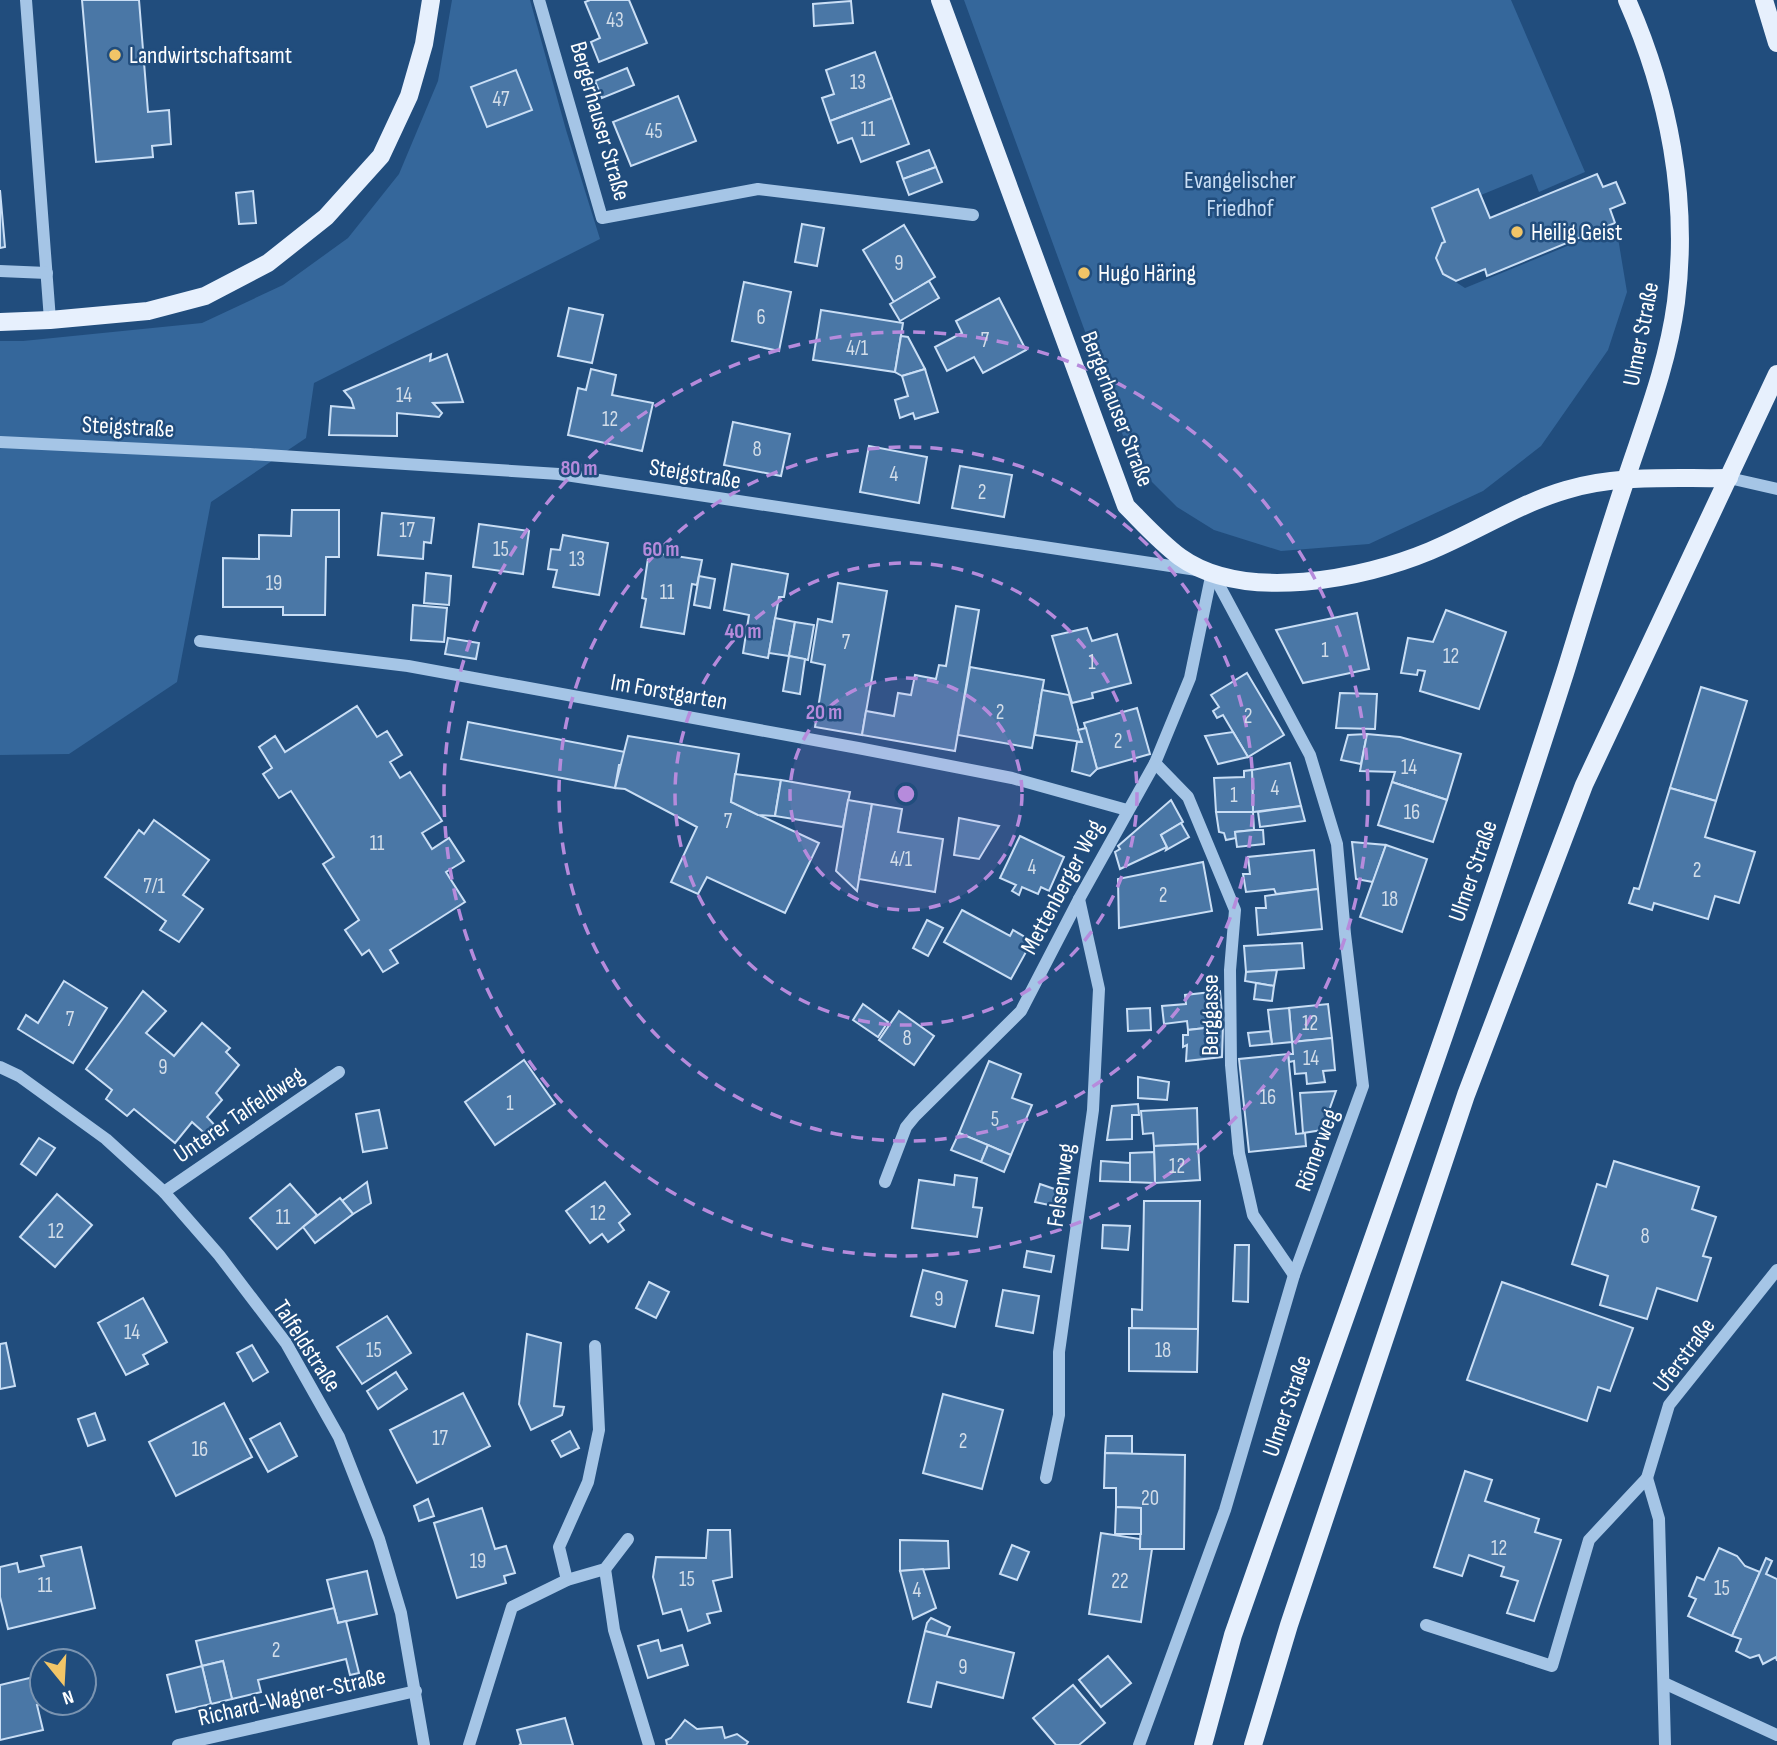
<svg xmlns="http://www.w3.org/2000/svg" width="1777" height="1745" viewBox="0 0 1777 1745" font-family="'Sofia Sans Condensed',sans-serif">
	<rect width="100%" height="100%" fill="#214d7d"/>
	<g fill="#35679b">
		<polygon points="452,0 530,0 566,130 600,239 314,383 306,438 211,502 177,682 69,754 0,755 0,341 23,341 202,323 283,285 348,238 399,174 438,81"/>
		<polygon points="964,0 1511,0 1585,172 1539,192 1532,174 1481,195 1478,189 1432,208 1445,242 1441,243 1436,258 1442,273 1465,288 1616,226 1627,292 1608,350 1541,446 1483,491 1369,544 1281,551 1214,530 1177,507 1133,463"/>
	</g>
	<g fill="#4a77a6" stroke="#c9def5" stroke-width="2">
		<polygon points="82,0 139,0 148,112 169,110 171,144 152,146 153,157 96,162"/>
		<polygon points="590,0 629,0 647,43 599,62 591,42 600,38 585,2"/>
		<polygon points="851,1 853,23 814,26 813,4"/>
		<polygon points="875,52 892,98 830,121 822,98 834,94 826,70"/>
		<polygon points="627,68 634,85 602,98 595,81"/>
		<polygon points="516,70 532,110 487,127 471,87"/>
		<polygon points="678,96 696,141 631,166 613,122"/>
		<polygon points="892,98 909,144 861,162 852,138 838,143 830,121"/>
		<polygon points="929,150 936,167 903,179 897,162"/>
		<polygon points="936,167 942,182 909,195 903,179"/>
		<polygon points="1597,174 1603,187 1616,182 1625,203 1610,209 1615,223 1487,276 1485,269 1456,281 1443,274 1436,258 1442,243 1445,242 1432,208 1478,189 1490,218"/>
		<polygon points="0,190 5,247 0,248"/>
		<polygon points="253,191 256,223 239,224 236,193"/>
		<polygon points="802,224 824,228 817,266 795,262"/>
		<polygon points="904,225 935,277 894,302 863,250"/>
		<polygon points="929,281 939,298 900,321 890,304"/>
		<polygon points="744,282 791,292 779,351 732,341"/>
		<polygon points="999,298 1026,350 983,373 974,357 947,371 935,347 962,333 956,321"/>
		<polygon points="569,308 603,315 592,363 558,356"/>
		<polygon points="821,310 903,323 895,372 813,360"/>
		<polygon points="901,336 908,337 925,369 902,376 895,372"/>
		<polygon points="431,354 430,361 447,354 463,402 433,403 442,413 439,417 397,413 397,436 329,435 331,406 354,408 351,399 344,391"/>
		<polygon points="591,369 616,375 612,395 653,403 642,451 568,435 578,388 586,390"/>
		<polygon points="925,369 938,412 915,419 913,413 900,418 895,400 908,396 902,376"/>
		<polygon points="733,422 790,434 781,476 724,465"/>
		<polygon points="869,446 927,457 919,503 860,492"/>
		<polygon points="960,466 1012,475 1004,517 952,508"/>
		<polygon points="292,510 339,510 339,557 326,557 325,615 283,615 283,607 223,607 223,558 259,559 259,535 291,536"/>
		<polygon points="382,513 434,518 431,543 424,542 423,559 378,555"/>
		<polygon points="479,524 529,531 523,574 473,567"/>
		<polygon points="563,535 608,543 599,595 553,587 557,570 548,569 551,549 560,550"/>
		<polygon points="649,552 702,560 697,585 692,584 684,634 641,627 646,599 642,598"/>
		<polygon points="732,564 788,574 784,597 779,597 768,658 743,653 749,615 724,610"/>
		<polygon points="426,573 451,576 449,605 424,603"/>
		<polygon points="699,576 715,579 710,608 694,605"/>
		<polygon points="838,583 887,591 862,735 815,727 825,665 811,662 818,619 832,622"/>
		<polygon points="413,605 447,608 444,642 411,640"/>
		<polygon points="956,606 979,610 955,751 862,735 866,711 894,716 898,693 911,695 915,675 936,679 939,665 946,666"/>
		<polygon points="1446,610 1506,632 1479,709 1420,691 1425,671 1418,670 1417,675 1401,673 1408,638 1433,642"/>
		<polygon points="1357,613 1369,669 1303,683 1276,630"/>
		<polygon points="775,618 795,622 789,656 769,653"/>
		<polygon points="795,622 814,625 808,660 789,656"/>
		<polygon points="1087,628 1092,641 1117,634 1131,683 1092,693 1093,698 1072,703 1052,636"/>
		<polygon points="448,638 479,643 476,659 445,654"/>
		<polygon points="789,656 805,659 800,694 783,691"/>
		<polygon points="970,667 1044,680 1032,748 958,735"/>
		<polygon points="1247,673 1284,735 1248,757 1223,715 1217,718 1213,711 1219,707 1211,695"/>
		<polygon points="1701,687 1747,701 1716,801 1670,788"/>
		<polygon points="1042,690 1069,695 1082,742 1035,735"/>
		<polygon points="1340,693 1377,694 1375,729 1336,728"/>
		<polygon points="357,706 377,737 387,731 402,755 390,762 400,778 410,772 442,821 422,833 432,849 449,838 464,861 446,872 465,902 390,950 398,963 383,972 369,950 362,955 345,930 359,920 323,864 334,857 291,791 279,798 263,774 272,768 259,747 275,736 285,752"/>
		<polygon points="1137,708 1150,754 1097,769 1084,723"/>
		<polygon points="468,722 625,752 622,765 619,765 615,788 461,759"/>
		<polygon points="1086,728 1097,769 1090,776 1072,771 1077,742 1082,742 1078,730"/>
		<polygon points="1233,732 1248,757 1218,764 1205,736"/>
		<polygon points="1367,734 1361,764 1341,760 1348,735"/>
		<polygon points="1367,734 1400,737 1461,754 1447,800 1392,782 1395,772 1360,771"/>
		<polygon points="628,736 739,754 731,802 819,843 785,913 707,877 698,894 671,882 697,827 625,789 615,788"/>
		<polygon points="1290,763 1301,806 1253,812 1252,770"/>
		<polygon points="1252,770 1253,812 1216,812 1214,778 1244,777 1244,771"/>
		<polygon points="735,774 781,780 775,816 758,815 731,802"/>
		<polygon points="781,780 850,792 843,827 775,816"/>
		<polygon points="1392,782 1447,800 1433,842 1378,825"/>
		<polygon points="1670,788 1716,801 1705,837 1755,852 1739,903 1715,896 1708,919 1654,903 1652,910 1629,903 1634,888 1639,889"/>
		<polygon points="848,800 872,804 857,891 836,871"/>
		<polygon points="1171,800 1183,822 1161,835 1167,847 1120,869 1115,852 1120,849 1118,846"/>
		<polygon points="872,804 902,809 898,832 943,839 935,892 859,879"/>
		<polygon points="1301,806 1305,821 1260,827 1258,812"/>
		<polygon points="1216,812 1253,812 1254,830 1235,832 1236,838 1226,840 1224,833 1219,832"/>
		<polygon points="959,818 999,826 979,859 954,855"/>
		<polygon points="154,820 209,860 183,895 203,909 179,942 160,930 166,921 105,877 139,830 144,834"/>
		<polygon points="1181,823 1189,837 1166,850 1167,847 1161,835"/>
		<polygon points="1254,830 1263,830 1264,844 1237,847 1235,832"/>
		<polygon points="1020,836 1064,857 1049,891 1041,887 1038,894 1022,887 1019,895 1012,891 1016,885 1000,878"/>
		<polygon points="1352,842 1386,845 1373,882 1356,879"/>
		<polygon points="1386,845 1427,859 1402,932 1360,917"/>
		<polygon points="1314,850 1318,889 1276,894 1274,889 1246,892 1243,874 1250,874 1248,857"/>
		<polygon points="1203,862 1212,911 1119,928 1118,879"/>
		<polygon points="1318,889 1322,929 1258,935 1256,908 1266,908 1265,896"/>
		<polygon points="962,910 1010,936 1013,930 1032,941 1011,979 944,942"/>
		<polygon points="927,920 943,928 928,956 913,948"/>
		<polygon points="1302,943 1304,968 1246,972 1244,946"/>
		<polygon points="1277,970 1274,986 1245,981 1246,972"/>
		<polygon points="64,981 107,1008 73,1063 18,1029 26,1015 38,1023"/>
		<polygon points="1256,983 1274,986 1272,1001 1254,999"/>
		<polygon points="143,991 166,1011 146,1033 174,1056 202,1023 230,1048 226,1052 239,1065 216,1093 222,1100 207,1117 221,1132 212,1140 192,1122 175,1143 134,1109 127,1116 106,1099 112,1090 86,1069"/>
		<polygon points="1220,991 1223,1026 1188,1030 1187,1021 1164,1024 1162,1006 1186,1004 1185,995"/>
		<polygon points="863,1004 888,1022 878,1037 853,1020"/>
		<polygon points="1328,1004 1332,1038 1292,1042 1289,1008"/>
		<polygon points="1150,1008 1151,1030 1128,1031 1127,1009"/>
		<polygon points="1289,1008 1292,1042 1272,1044 1268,1010"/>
		<polygon points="899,1011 934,1036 914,1065 879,1040"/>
		<polygon points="1223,1026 1222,1057 1186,1061 1187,1045 1183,1047 1183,1035 1188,1035 1188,1030"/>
		<polygon points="1270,1031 1272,1044 1250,1046 1248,1033"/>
		<polygon points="1332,1038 1335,1070 1323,1071 1325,1082 1307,1084 1306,1073 1295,1074 1294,1061 1289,1062 1288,1054 1293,1054 1292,1042"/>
		<polygon points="1288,1054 1296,1134 1305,1133 1306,1146 1249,1152 1239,1059"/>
		<polygon points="524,1060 555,1104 495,1145 465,1102"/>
		<polygon points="989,1061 1021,1074 1012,1098 1032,1105 1011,1155 959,1133"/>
		<polygon points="1138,1077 1169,1082 1167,1100 1138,1098"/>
		<polygon points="1336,1091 1322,1130 1303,1133 1300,1093"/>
		<polygon points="1138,1104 1139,1115 1132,1115 1132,1139 1107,1140 1112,1106"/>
		<polygon points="1197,1108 1198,1144 1154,1146 1153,1133 1143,1134 1141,1111"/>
		<polygon points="379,1110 387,1148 363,1152 356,1114"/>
		<polygon points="959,1133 988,1145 981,1162 951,1150"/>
		<polygon points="39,1138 55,1148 36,1175 21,1164"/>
		<polygon points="1198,1144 1200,1180 1155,1183 1154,1146"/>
		<polygon points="988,1145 1011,1155 1004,1172 981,1162"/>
		<polygon points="1154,1152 1155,1183 1130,1182 1130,1153"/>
		<polygon points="1101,1161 1130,1163 1130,1182 1100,1181"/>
		<polygon points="1614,1161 1699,1187 1692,1209 1716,1217 1703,1256 1711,1258 1697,1301 1657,1288 1647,1319 1600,1305 1608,1276 1572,1264 1597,1184 1606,1187"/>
		<polygon points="955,1175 977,1178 973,1207 982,1208 977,1237 912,1228 919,1180 954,1185"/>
		<polygon points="367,1182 371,1203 353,1214 342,1201"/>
		<polygon points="605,1182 630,1214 619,1223 624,1230 608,1242 602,1234 590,1243 566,1211"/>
		<polygon points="290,1184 317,1215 277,1249 250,1218"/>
		<polygon points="1040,1184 1066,1193 1063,1208 1035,1202"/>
		<polygon points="57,1194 92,1225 55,1267 20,1237"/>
		<polygon points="340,1198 353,1214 315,1243 303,1227"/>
		<polygon points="1144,1201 1200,1201 1198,1329 1132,1329 1132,1309 1142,1310"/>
		<polygon points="1103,1225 1130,1226 1128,1250 1102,1248"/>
		<polygon points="1235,1245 1249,1245 1248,1302 1233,1301"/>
		<polygon points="1027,1251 1054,1256 1051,1272 1024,1267"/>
		<polygon points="923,1270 967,1281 955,1327 911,1316"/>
		<polygon points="649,1282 669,1292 656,1318 636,1308"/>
		<polygon points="1502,1282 1633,1328 1610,1391 1598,1387 1587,1421 1467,1380"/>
		<polygon points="1003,1290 1039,1296 1033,1333 996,1326"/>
		<polygon points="143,1298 167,1342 143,1355 148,1364 126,1375 98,1323"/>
		<polygon points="387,1316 411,1353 362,1384 337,1347"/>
		<polygon points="1129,1328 1198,1329 1197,1372 1129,1371"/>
		<polygon points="527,1334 561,1343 554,1406 564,1407 562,1415 531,1430 519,1404"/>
		<polygon points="6,1343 15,1386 0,1389 0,1344"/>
		<polygon points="252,1345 268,1372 253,1381 237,1353"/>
		<polygon points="396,1372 407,1389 378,1409 367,1391"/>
		<polygon points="463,1393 490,1446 417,1483 390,1430"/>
		<polygon points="943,1394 1003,1410 982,1489 923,1473"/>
		<polygon points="224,1403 252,1457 176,1496 149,1442"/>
		<polygon points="95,1413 105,1440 88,1446 78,1419"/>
		<polygon points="280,1423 297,1456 268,1472 250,1439"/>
		<polygon points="570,1431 579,1448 561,1457 552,1441"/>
		<polygon points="1106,1436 1132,1436 1132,1454 1105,1453"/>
		<polygon points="1105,1453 1185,1455 1184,1549 1140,1549 1141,1508 1116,1507 1116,1488 1104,1488"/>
		<polygon points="1465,1471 1492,1480 1485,1501 1539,1519 1535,1532 1561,1540 1534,1621 1507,1613 1518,1581 1501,1576 1504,1567 1469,1555 1462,1576 1434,1567"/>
		<polygon points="428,1499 434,1516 419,1521 414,1506"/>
		<polygon points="1116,1507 1141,1508 1141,1534 1115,1534"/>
		<polygon points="482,1508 495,1549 506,1546 515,1573 504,1576 506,1583 457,1598 434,1523"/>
		<polygon points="708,1530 730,1530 732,1577 713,1581 721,1611 707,1614 710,1623 688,1631 681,1609 663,1614 653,1577 656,1557 706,1558"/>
		<polygon points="1101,1533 1140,1539 1140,1549 1152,1549 1141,1622 1089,1614"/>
		<polygon points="900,1540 948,1541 949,1568 900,1571"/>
		<polygon points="1012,1545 1029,1552 1017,1580 1000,1574"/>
		<polygon points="81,1547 95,1608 8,1629 0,1597 0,1567 17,1563 19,1572 44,1566 41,1556"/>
		<polygon points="1719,1548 1737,1556 1745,1566 1760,1572 1732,1636 1688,1616 1696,1599 1689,1596 1697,1577 1704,1580"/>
		<polygon points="1766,1558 1772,1561 1766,1574 1777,1579 1777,1661 1776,1657 1763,1664 1759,1655 1750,1658 1736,1651 1741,1639 1732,1636"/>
		<polygon points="923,1569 936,1608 913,1619 900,1571"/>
		<polygon points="367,1571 377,1614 338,1623 327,1580"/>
		<polygon points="334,1608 338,1623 346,1621 359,1673 350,1675 346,1659 258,1680 261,1692 232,1699 223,1661 202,1666 196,1641"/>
		<polygon points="931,1618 950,1627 946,1637 925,1631 927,1623"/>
		<polygon points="925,1631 1014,1653 1003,1698 937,1682 931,1707 908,1702"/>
		<polygon points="658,1640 661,1651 682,1645 688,1665 648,1678 638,1646"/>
		<polygon points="1108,1656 1131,1683 1101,1707 1079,1680"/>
		<polygon points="223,1661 232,1699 211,1704 202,1666"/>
		<polygon points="202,1666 211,1704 176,1712 167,1675"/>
		<polygon points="42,1675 42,1703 45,1703 37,1705 43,1730 0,1740 0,1685"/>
		<polygon points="1073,1685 1105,1723 1079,1745 1056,1745 1033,1718"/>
		<polygon points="565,1718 573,1745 519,1745 521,1744 517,1730"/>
		<polygon points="685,1720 697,1729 722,1727 725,1738 737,1734 748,1742 746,1745 667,1745 666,1740 671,1738"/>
	</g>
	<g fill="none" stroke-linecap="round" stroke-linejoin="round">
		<g stroke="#a5c5e6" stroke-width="12">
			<polyline points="26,0 50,320"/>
			<polyline points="539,0 602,218 758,189 973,215"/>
			<polyline points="0,271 47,273"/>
			<polyline points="0,442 250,454 559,474 1197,570"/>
			<polyline points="1729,478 1777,489"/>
			<polyline points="200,641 408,666 858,748 1012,778 1127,810"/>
			<polyline points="1155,763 1188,797 1235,910 1230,970 1231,1065 1239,1153 1253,1215 1294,1275"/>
			<polyline points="0,1067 19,1076 106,1139 164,1192 219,1255 286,1343 339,1437 379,1539 401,1613 424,1745"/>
			<polyline points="885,1182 906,1127 915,1116 1021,1011 1079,899 1155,763 1190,678 1212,572"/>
			<polyline points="164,1192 339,1072"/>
			<polyline points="1046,1478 1059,1415 1059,1352 1093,1110 1099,989 1079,899"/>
			<polyline points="1647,1478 1659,1519 1665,1745"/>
			<polyline points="605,1569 614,1630 649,1745"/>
			<polyline points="567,1580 559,1547 588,1482 599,1430 595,1346"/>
			<polyline points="1426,1625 1552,1666 1589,1540 1647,1478 1669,1405 1777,1270"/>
			<polyline points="1664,1683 1777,1735"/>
			<polyline points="178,1745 416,1691"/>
			<polyline points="469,1745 512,1607 567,1580 605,1569 628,1539"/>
			<polyline points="1139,1745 1225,1510 1294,1275 1363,1086 1345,934 1337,844 1310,755 1212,572"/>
		</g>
		<g stroke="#e7f0fd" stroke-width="18">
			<path d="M940 0 1126 506C1143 523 1160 542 1180 557 1244 603 1363 579 1430 551 1476 532 1518 504 1566 490 1618 474 1674 479 1729 478"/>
			<polyline points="1764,0 1777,43"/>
			<polyline points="0,322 50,320 148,311 205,296 268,263 326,217 381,156 409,96 424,44 431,0"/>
			<path d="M1203 1745 1233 1635C1345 1315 1462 996 1565 673 1585 608 1605 541 1627 476 1646 419 1668 363 1676 302 1689 199 1669 95 1627 0"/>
			<polyline points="1253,1745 1289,1625 1466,1095 1584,785 1777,374"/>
		</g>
	</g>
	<circle cx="906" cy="794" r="116" fill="#b68bdc" fill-opacity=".12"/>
	<g fill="none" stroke="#b68bdc" stroke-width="3.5" stroke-dasharray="12 9">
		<circle cx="906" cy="794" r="116"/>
		<circle cx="906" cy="794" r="231"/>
		<circle cx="906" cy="794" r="347"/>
		<circle cx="906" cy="794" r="462"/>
	</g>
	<g fill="#f2c567" stroke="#214d7d" stroke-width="2.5">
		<circle cx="115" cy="55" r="7"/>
		<circle cx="1517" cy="232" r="7"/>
		<circle cx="1084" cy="273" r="7"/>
	</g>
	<g text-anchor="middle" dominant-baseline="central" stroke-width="5" stroke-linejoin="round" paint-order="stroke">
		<g font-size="21" fill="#d2dde9">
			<text x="615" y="20">43</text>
			<text x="858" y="82">13</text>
			<text x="501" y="99">47</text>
			<text x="868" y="129">11</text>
			<text x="654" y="131">45</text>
			<text x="899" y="263">9</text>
			<text x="761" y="317">6</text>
			<text x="985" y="340">7</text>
			<text x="857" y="348">4/1</text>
			<text x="404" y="395">14</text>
			<text x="610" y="419">12</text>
			<text x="757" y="449">8</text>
			<text x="894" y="474">4</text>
			<text x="982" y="492">2</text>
			<text x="407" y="530">17</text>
			<text x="501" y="549">15</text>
			<text x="577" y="559">13</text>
			<text x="274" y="583">19</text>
			<text x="667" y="592">11</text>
			<text x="846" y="642">7</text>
			<text x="1325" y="650">1</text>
			<text x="1451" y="656">12</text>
			<text x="1092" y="662">1</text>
			<text x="1000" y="712">2</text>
			<text x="1248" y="716">2</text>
			<text x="1118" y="741">2</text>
			<text x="1409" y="767">14</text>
			<text x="1275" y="788">4</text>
			<text x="1234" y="795">1</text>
			<text x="1412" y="812">16</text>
			<text x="728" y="821">7</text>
			<text x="377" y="843">11</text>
			<text x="901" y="859">4/1</text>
			<text x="1032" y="867">4</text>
			<text x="1697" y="870">2</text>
			<text x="154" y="886">7/1</text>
			<text x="1163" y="895">2</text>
			<text x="1390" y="899">18</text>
			<text x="70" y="1019">7</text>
			<text x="1310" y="1023">12</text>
			<text x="907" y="1038">8</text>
			<text x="1311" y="1058">14</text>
			<text x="163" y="1067">9</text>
			<text x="1268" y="1097">16</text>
			<text x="510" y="1103">1</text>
			<text x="995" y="1119">5</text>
			<text x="1177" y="1166">12</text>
			<text x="598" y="1213">12</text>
			<text x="283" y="1217">11</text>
			<text x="56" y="1231">12</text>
			<text x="1645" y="1236">8</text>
			<text x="939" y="1299">9</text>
			<text x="132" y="1332">14</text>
			<text x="374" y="1350">15</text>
			<text x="1163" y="1350">18</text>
			<text x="440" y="1438">17</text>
			<text x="963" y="1441">2</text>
			<text x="200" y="1449">16</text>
			<text x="1150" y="1498">20</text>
			<text x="1499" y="1548">12</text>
			<text x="478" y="1561">19</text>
			<text x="687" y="1579">15</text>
			<text x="1120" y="1581">22</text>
			<text x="45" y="1585">11</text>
			<text x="1722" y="1588">15</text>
			<text x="917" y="1590">4</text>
			<text x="276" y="1650">2</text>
			<text x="963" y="1667">9</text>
		</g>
		<g font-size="24" fill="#fff" stroke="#214d7d" text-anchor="start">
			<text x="129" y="55">Landwirtschaftsamt</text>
			<text x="1531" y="232">Heilig Geist</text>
			<text x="1098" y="273">Hugo Häring</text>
		</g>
		<g font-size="24" fill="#fff" stroke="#214d7d">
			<text transform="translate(600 121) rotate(74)">Bergerhauser Straße</text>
			<text transform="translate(1641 334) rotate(-79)">Ulmer Straße</text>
			<text transform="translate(1117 409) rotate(69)">Bergerhauser Straße</text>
			<text transform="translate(128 427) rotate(3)">Steigstraße</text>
			<text transform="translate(695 474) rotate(9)">Steigstraße</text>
			<text transform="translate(669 692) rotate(10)">Im Forstgarten</text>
			<text transform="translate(1473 871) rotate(-71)">Ulmer Straße</text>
			<text transform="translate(1062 887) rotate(-62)">Mettenberger Weg</text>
			<text transform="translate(1210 1015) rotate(-90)">Berggasse</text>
			<text transform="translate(239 1115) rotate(-34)">Unterer Talfeldweg</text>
			<text transform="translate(1317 1150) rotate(-70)">Römerweg</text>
			<text transform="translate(1061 1185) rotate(-82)">Felsenweg</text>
			<text transform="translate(307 1346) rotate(57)">Talfeldstraße</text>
			<text transform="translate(1684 1355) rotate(-53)">Uferstraße</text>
			<text transform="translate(1287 1406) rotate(-71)">Ulmer Straße</text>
			<text transform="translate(292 1697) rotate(-13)">Richard-Wagner-Straße</text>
		</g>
		<g font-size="24" fill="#c9def5" stroke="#214d7d">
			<text x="1240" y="180">Evangelischer<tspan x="1240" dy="28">Friedhof</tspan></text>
		</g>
	</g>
	<circle cx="906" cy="794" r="10" fill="#b68bdc" stroke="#214d7d" stroke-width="3.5"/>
	<g font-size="21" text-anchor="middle" font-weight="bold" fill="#b68bdc" stroke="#214d7d" stroke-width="5" stroke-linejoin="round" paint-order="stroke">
		<text x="579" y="475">80 m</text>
		<text x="661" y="556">60 m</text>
		<text x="743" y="638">40 m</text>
		<text x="824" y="719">20 m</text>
	</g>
	<g transform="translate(63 1682) rotate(162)"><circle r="33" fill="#214d7d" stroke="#7a94b1" stroke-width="2"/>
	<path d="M0-5L12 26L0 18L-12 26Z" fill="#f2c567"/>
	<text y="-10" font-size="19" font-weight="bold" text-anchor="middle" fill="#ffffff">N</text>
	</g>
</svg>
